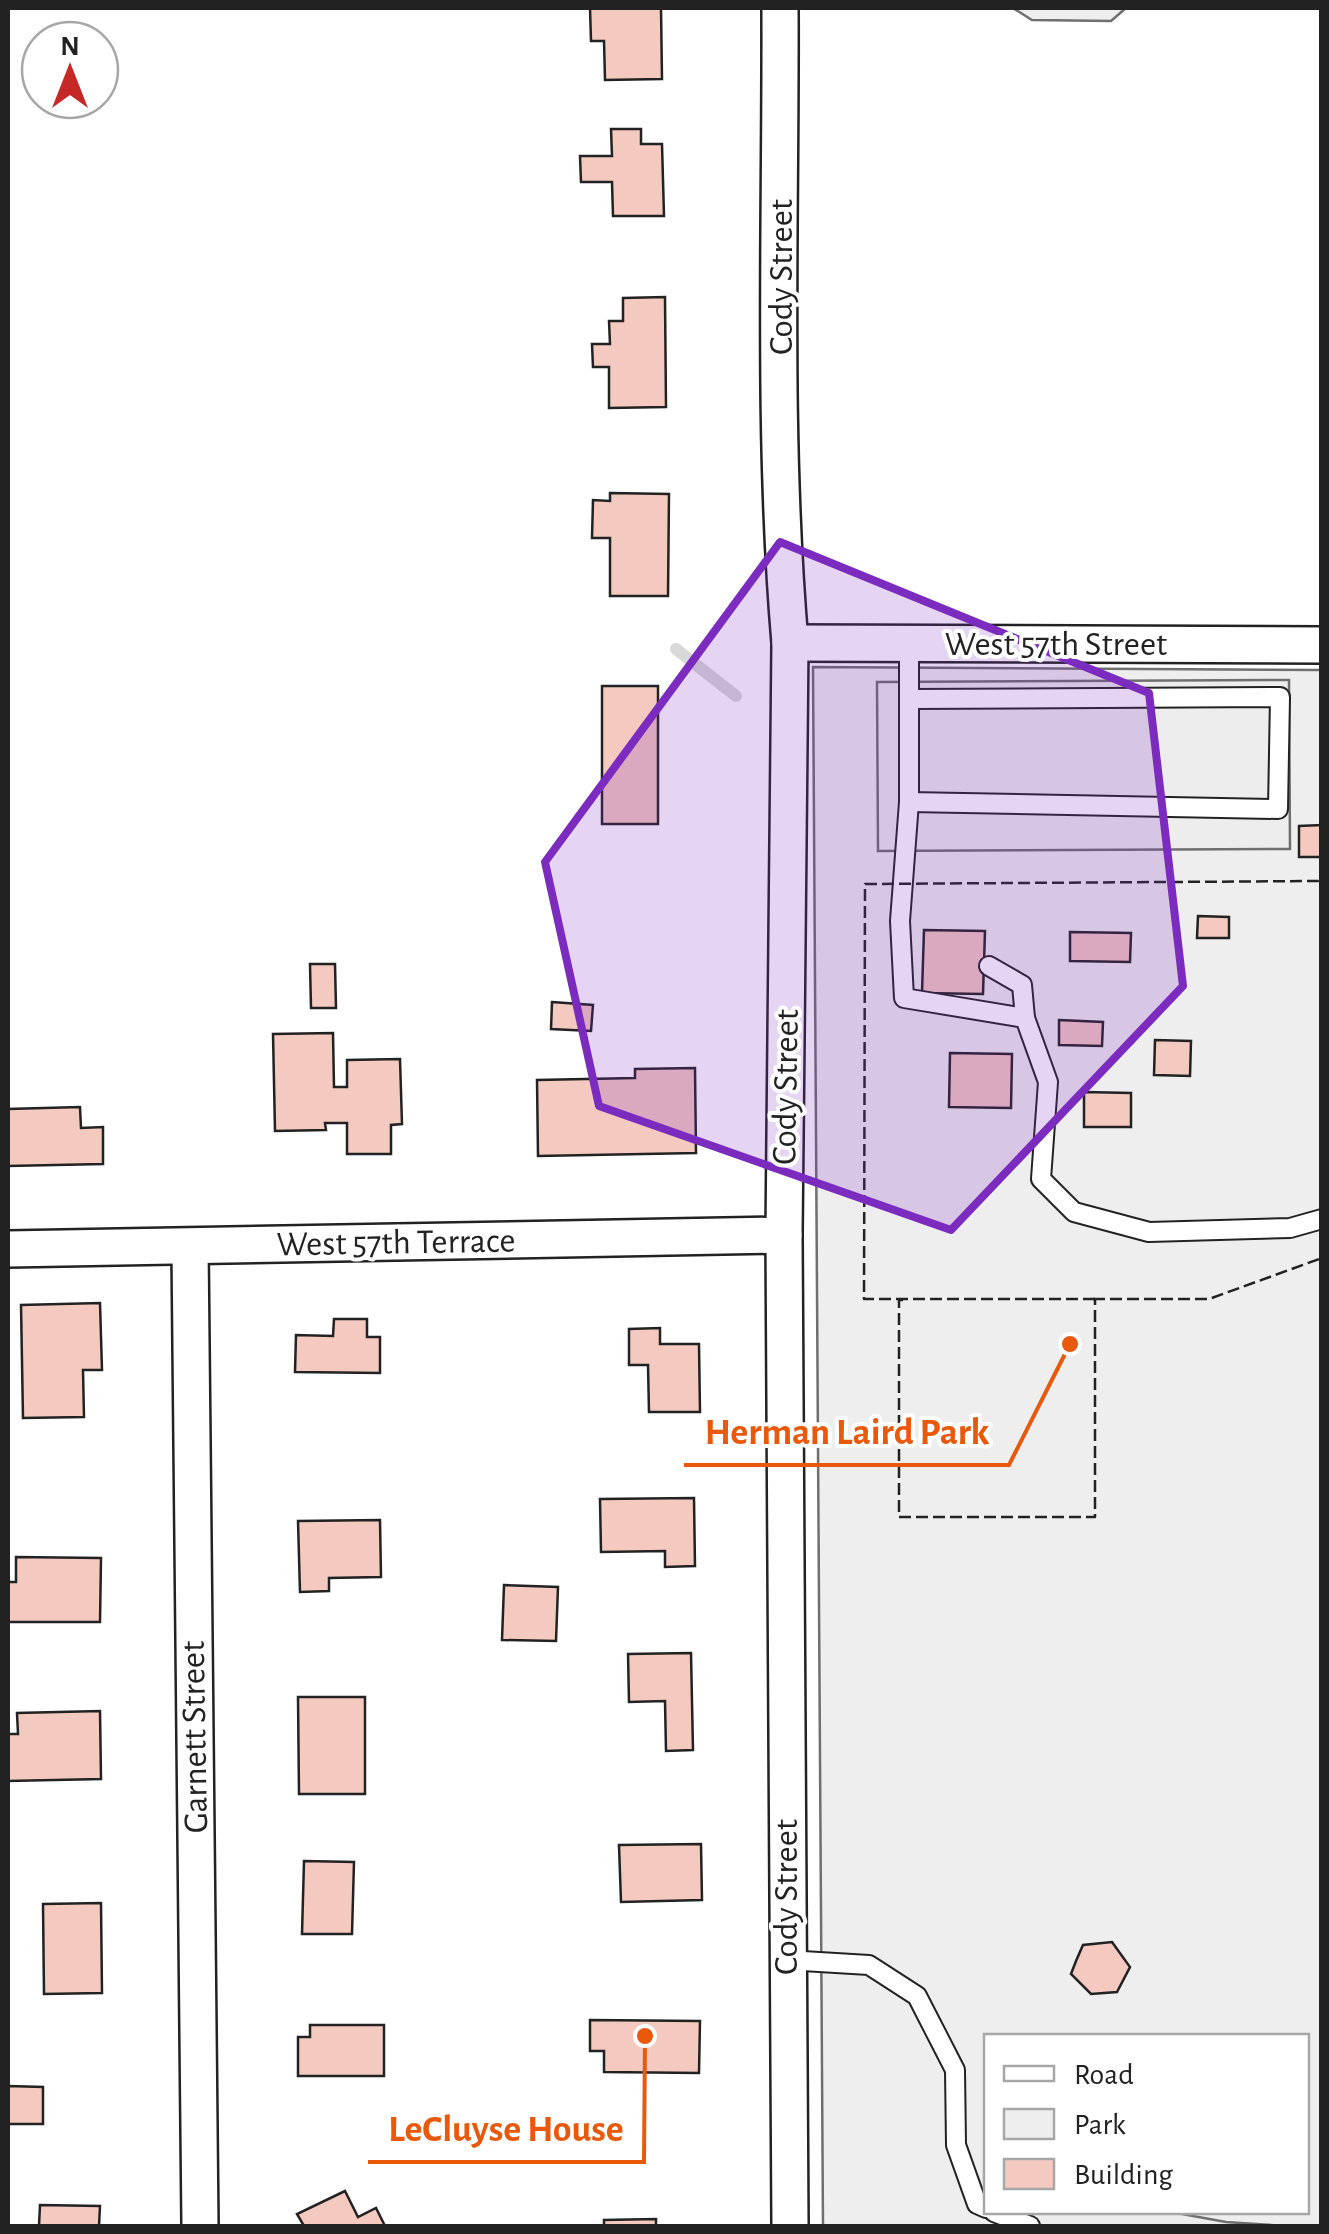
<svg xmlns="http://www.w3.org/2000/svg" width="1329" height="2234" viewBox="0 0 1329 2234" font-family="'Alegreya Sans',sans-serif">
	<rect width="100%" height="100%" fill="#fff"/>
	<g fill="#eee" stroke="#6f6f6f" stroke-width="2.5" fill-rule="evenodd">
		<polygon points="1013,8 1126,8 1111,21 1032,20"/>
		<path d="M813 667 1321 670V2226H823ZM986 2036H1306V2212H986Z"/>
	</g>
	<g fill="#ededed" stroke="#6f6f6f" stroke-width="2.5">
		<polygon points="1289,680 1290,849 878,851 877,682"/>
		<polygon points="1029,2212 1171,2212 1226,2222 1285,2226 1024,2226"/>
	</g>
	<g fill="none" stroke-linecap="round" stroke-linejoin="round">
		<polyline stroke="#d9d9d9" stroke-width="12" points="676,649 736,696"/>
	</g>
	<g fill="#f3c9c0" stroke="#222" stroke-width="2.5">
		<polygon points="590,8 661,8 662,79 605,80 604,41 591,41"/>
		<polygon points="611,129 641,129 641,144 662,144 664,216 613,216 612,182 581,182 580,156 612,156"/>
		<polygon points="665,297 666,407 609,408 609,367 593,367 592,344 610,344 609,321 623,321 623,298"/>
		<polygon points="610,493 669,494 668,596 610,596 610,538 592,538 593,500 610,501"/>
		<rect x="602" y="686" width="56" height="138"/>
		<polygon points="1322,825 1322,857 1299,857 1299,826"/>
		<polygon points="1198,916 1229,917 1229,938 1197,938"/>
		<polygon points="924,930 985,931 983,994 922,993"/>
		<polygon points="1070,932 1131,933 1130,962 1070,961"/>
		<polygon points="310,964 335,964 336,1008 311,1008"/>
		<polygon points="552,1002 593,1005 591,1031 551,1029"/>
		<polygon points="1059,1020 1103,1022 1102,1046 1059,1045"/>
		<polygon points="333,1033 334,1087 347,1087 347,1060 400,1059 402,1124 391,1125 391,1154 347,1154 347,1123 325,1123 326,1130 275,1131 273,1034"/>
		<polygon points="1155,1040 1191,1041 1190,1076 1154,1075"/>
		<polygon points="950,1053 1012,1054 1011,1108 949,1107"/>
		<polygon points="695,1068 696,1153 538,1156 537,1080 635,1078 635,1069"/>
		<polygon points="1084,1092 1131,1093 1131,1127 1084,1127"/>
		<polygon points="80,1107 81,1128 103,1127 103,1164 8,1166 8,1109"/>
		<polygon points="100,1303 102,1370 83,1370 84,1417 23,1418 21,1305"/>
		<polygon points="334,1319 367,1319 367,1337 380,1337 380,1373 295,1372 296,1335 333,1336"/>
		<polygon points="660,1328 660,1344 699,1344 700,1412 649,1412 648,1365 629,1365 629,1329"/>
		<polygon points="694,1498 695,1566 665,1567 665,1551 601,1552 600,1499"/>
		<polygon points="380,1520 381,1577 329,1578 329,1591 300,1592 298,1521"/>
		<polygon points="16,1557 101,1558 100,1622 8,1622 8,1582 16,1582"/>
		<polygon points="504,1585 558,1587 556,1641 502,1640"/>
		<polygon points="691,1653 693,1750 666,1751 665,1701 629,1702 628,1654"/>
		<polygon points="298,1697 365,1697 365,1794 299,1794"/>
		<polygon points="100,1711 101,1779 8,1781 8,1734 18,1734 17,1713"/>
		<polygon points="701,1844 702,1900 621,1902 619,1845"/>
		<polygon points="304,1861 354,1862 352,1934 302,1934"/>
		<polygon points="101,1903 102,1993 44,1994 43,1904"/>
		<polygon points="1112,1942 1130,1967 1117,1992 1091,1994 1071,1974 1076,1961 1083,1945"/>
		<polygon points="590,2020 700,2021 699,2073 604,2072 604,2051 590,2051"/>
		<polygon points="310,2025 384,2025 384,2076 298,2076 298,2037 310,2037"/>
		<polygon points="8,2086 43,2087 43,2124 8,2124"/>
		<polygon points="345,2191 358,2217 376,2208 385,2226 304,2226 297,2214"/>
		<polygon points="40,2205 100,2206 99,2226 39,2226"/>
		<polygon points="656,2219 656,2226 604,2226 604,2220"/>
	</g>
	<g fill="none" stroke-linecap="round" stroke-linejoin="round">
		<g stroke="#222" stroke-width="22">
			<g id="service">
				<polyline points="909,643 909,699 1280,697 1278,809 909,802 909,699"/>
				<polyline points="909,802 900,921 904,998 1025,1018 1048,1082 1041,1179 1074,1212 1149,1232 1290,1228 1322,1219"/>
				<polyline points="989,966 1022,985 1025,1018"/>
				<polyline points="786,1960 869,1965 917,1996 955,2070 956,2145 977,2204 986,2208"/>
				<polyline points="994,2212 1030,2226"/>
			</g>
		</g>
		<g stroke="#222" stroke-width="40">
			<g id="minor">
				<path d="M780 8C781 218 772 434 790 643L784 1235 790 2226"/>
				<polyline points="790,643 1322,645"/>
				<polyline points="190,1247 200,2226"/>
				<polyline points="8,1249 784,1235"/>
			</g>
		</g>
		<use href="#service" stroke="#fff" stroke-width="18"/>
		<use href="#minor" stroke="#fff" stroke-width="35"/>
		<g stroke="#222" stroke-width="2.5" stroke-dasharray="12 5" stroke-linecap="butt">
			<polyline points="1093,1299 1209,1299 1322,1258"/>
			<polyline points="1095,1299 864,1299 865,884 1318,881 1322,877"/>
			<polyline points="903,1300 899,1300 899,1517 1095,1517 1095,1299"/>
		</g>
	</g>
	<path fill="#7b2cbf" fill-opacity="0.2" stroke="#7b2cbf" stroke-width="8" stroke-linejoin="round" d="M780 542 1149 693 1183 986 951 1230 599 1106 545 862Z"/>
	<g text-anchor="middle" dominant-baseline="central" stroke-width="8" stroke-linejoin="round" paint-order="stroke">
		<g font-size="35" fill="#222" stroke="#fff">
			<text transform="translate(781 277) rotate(-90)">Cody Street</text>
			<text x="1056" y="644">West 57th Street</text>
			<text transform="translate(786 1087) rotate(-89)">Cody Street</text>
			<text transform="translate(396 1243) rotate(-1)">West 57th Terrace</text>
			<text transform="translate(195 1737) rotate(-91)">Garnett Street</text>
			<text transform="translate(786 1897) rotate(-90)">Cody Street</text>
		</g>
	</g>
	<path fill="none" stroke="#e8590c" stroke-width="4" d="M1070 1344L1009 1465H684M645 2036L644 2162H368"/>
	<g fill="#e8590c" stroke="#fff" stroke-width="4">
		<circle cx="1070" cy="1344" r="10"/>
		<circle cx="645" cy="2036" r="10"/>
	</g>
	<g font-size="38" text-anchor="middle" font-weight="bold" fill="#e8590c" stroke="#fff" stroke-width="8" stroke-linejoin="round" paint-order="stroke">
		<text x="847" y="1444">Herman Laird Park</text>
		<text x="506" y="2141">LeCluyse House</text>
	</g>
	<rect width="1329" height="2234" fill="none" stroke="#222222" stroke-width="20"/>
	<rect x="984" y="2034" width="325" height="180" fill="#ffffff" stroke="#a7a7a7" stroke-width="2.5"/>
	<rect x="1004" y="2066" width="50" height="15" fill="#ffffff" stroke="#a7a7a7" stroke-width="2.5"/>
	<text x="1074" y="2084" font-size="30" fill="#222222">Road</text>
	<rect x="1004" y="2109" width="50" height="30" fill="#eeeeee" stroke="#a7a7a7" stroke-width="2.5"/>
	<text x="1074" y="2134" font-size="30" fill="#222222">Park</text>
	<rect x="1004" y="2159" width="50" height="30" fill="#f3c9c0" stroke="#a7a7a7" stroke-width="2.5"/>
	<text x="1074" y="2184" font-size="30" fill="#222222">Building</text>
	<g transform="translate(70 70)"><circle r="48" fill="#ffffff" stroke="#a7a7a7" stroke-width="2.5"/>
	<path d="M0-8L18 38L0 25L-18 38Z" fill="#c62828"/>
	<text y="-15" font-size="28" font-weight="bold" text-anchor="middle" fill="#222222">N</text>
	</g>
</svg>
